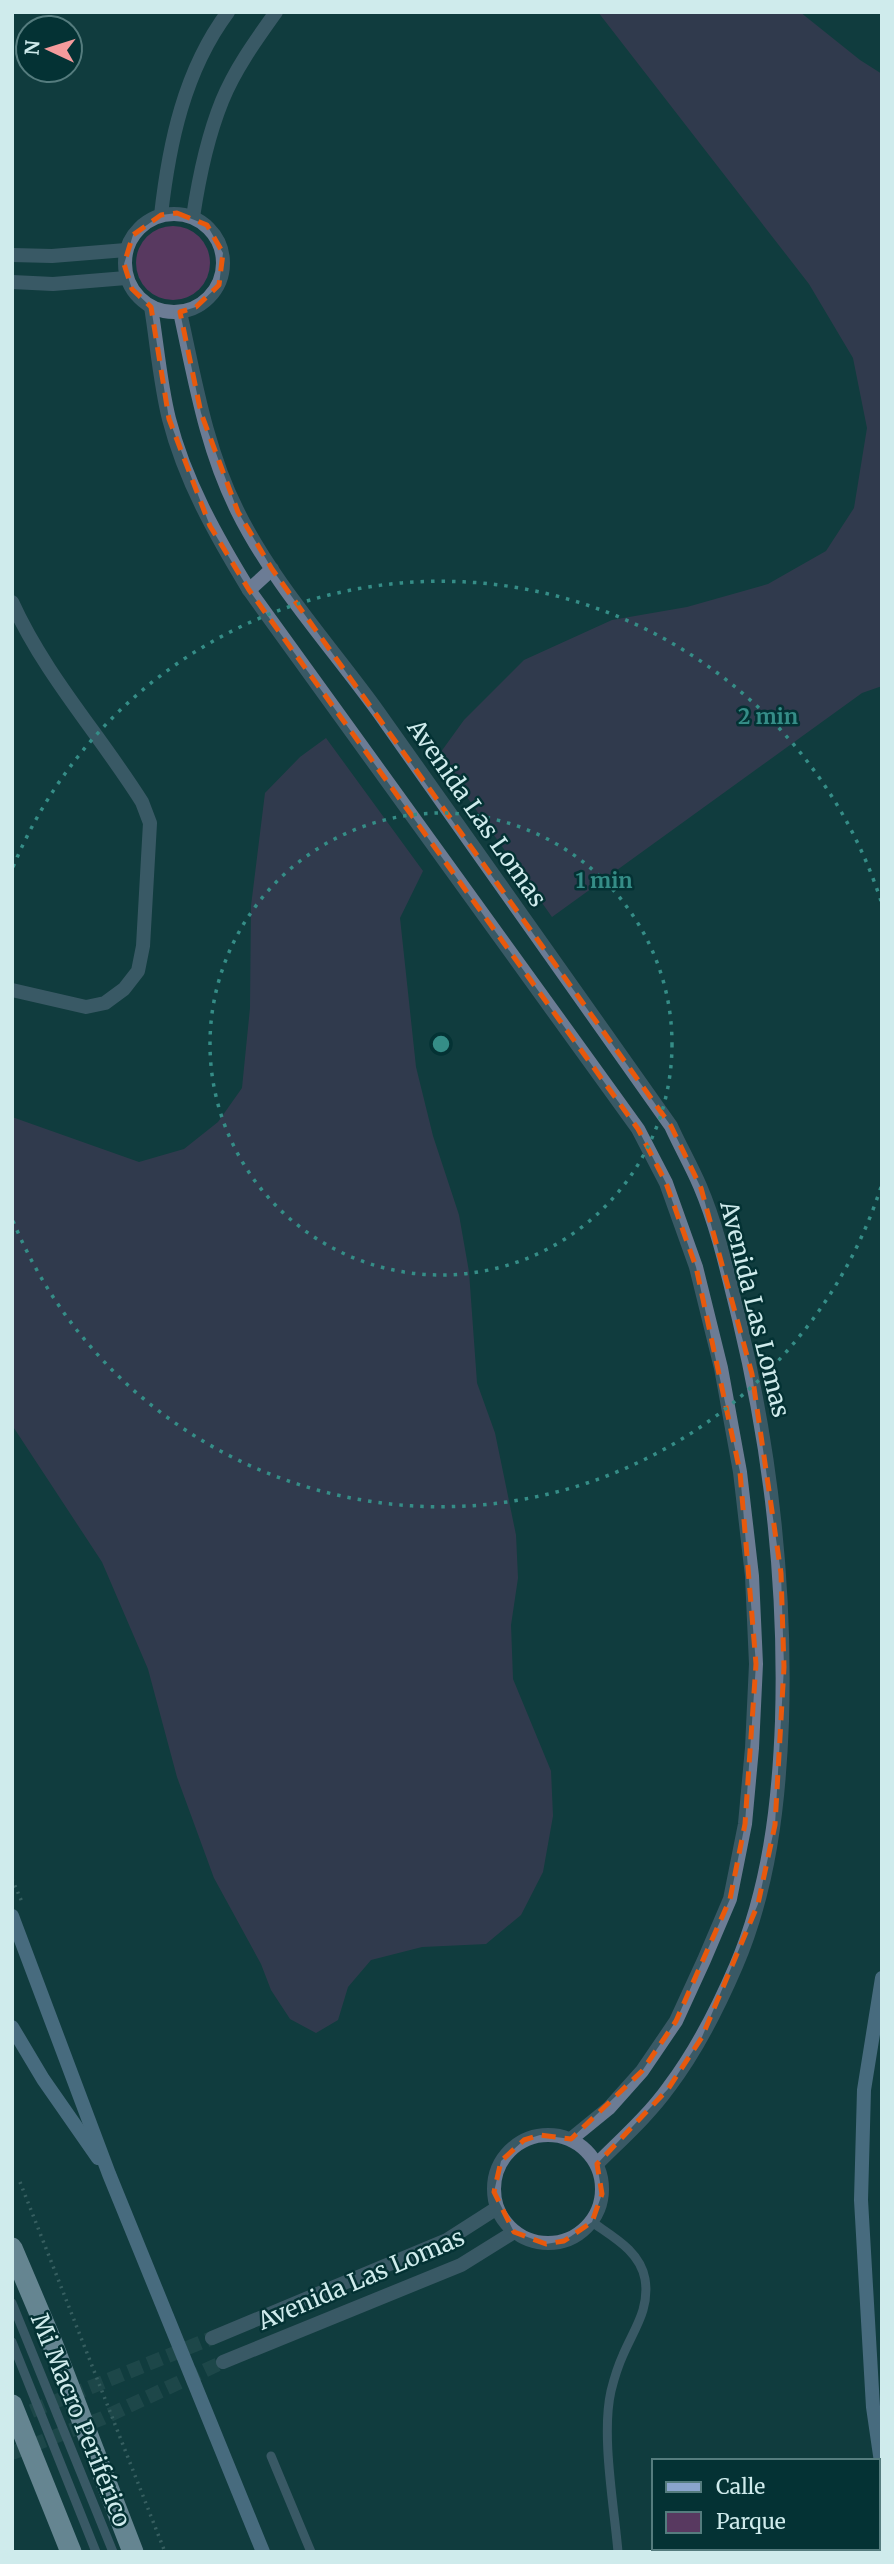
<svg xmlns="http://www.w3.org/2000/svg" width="894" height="2564" viewBox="0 0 894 2564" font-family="Merriweather,serif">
	<rect width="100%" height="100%" fill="#113c3e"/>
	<g fill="#583960">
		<polygon points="598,12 800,12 860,60 882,74 882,686 862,693 552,917 438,756 464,720 524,660 612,620 687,607 768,584 826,551 854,508 867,428 853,358 809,284"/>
		<circle cx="173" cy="263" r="37"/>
		<polygon points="326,738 423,871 400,918 416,1067 433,1136 459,1215 469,1272 477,1383 495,1433 516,1535 518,1578 511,1625 513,1679 551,1771 553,1816 543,1872 521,1915 486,1944 422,1947 371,1960 348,1987 338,2020 316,2033 290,2019 271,1990 261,1964 214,1878 177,1777 148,1669 102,1562 12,1425 12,1117 139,1162 184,1149 218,1122 242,1088 250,1008 251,906 265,793 300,757"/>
	</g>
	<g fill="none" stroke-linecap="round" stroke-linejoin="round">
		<g stroke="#2e5658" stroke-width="14" stroke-dasharray="14 7" stroke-linecap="butt">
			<polyline points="12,2419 212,2338"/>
			<polyline points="12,2453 103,2418 223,2362"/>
		</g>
		<g stroke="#65898b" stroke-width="3.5" stroke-dasharray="2 5" stroke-linecap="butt">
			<polyline points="12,1879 22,1902"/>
			<polyline points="20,2182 165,2552"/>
		</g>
		<g stroke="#6c7c95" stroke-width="9">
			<path d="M592 2222C613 2237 640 2251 645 2279 650 2309 634 2329 623 2355 618 2366 614 2379 611 2391 601 2435 614 2505 618 2552"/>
			<polyline points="12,2303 113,2552"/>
			<polyline points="12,2342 96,2552"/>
			<polyline points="271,2456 311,2552"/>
		</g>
		<g stroke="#6c7c95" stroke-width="14">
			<circle cx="174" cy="263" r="49"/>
			<path d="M161 215C169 144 184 71 228 12"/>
			<path d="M193 217C199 177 207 138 222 101 235 69 256 40 276 12"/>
			<polyline points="12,255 52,256 126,250"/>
			<polyline points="12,282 53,284 126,278"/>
			<path d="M151 307C157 344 160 383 169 419 185 481 216 536 249 590L638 1129 666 1183 696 1267 721 1368 740 1472 752 1576 756 1664 752 1748 745 1824 730 1899 704 1960 676 2021 642 2071 609 2108 571 2139"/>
			<path d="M180 312C195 380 206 448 237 510 273 583 330 645 377 710 475 849 573 987 671 1126 680 1146 691 1165 700 1186 718 1228 728 1275 739 1319 771 1451 786 1586 782 1721 779 1804 769 1889 736 1966 718 2008 697 2050 669 2087 649 2115 621 2140 597 2164"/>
			<polyline points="249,590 272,569"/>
			<path d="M12 602C45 675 100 735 142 802L150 823 143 946 138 971 124 989 105 1003 86 1007 12 990"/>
			<circle cx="548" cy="2189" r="54"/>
			<polyline points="212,2338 447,2240 497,2208"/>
			<polyline points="223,2362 461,2265 514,2232"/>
		</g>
		<g stroke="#8aa4cc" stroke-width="14">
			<polyline points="12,1916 109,2174 263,2552"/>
			<polyline points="882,1978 864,2090 861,2200 873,2407 882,2469"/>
			<polyline points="12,2027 43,2079 98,2158"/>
		</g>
		<g stroke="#cddef7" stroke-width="21">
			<polyline points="12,2248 51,2340 133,2552"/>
			<polyline points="12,2405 71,2552"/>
		</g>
	</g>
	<path d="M0 0H894V2564H0ZM177 213 207 225 223 253 219 285 196 307 180 312 201 413 238 512 272 569 671 1126 701 1188 752 1374 781 1573 784 1667 775 1825 758 1904 702 2037 668 2089 597 2164 602 2194 592 2222 564 2241 546 2244 514 2232 494 2192 501 2161 524 2140 540 2135 571 2139 642 2071 676 2021 730 1899 745 1824 756 1664 740 1472 696 1267 666 1183 638 1129 249 590 210 526 169 419 151 307 132 289 124 264 133 235 161 215Z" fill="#113c3e" fill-opacity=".55" fill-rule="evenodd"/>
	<path fill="none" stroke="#e8590c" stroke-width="5" stroke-dasharray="14 9" stroke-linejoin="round" d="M177 213 207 225 223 253 219 285 196 307 180 312 201 413 238 512 272 569 671 1126 701 1188 752 1374 781 1573 784 1667 775 1825 758 1904 702 2037 668 2089 597 2164 602 2194 592 2222 564 2241 546 2244 514 2232 494 2192 501 2161 524 2140 540 2135 571 2139 642 2071 676 2021 730 1899 745 1824 756 1664 740 1472 696 1267 666 1183 638 1129 249 590 210 526 169 419 151 307 132 289 124 264 133 235 161 215Z"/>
	<g fill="none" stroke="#358d87" stroke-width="3.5" stroke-dasharray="3.5 7">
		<circle cx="441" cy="1044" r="231"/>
		<path d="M881 1187A463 463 0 0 1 13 1221M13 867A463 463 0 0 1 881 901"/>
	</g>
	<g text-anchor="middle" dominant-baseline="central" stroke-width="5" stroke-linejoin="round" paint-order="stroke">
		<g font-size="24" fill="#cfebec" stroke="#043234">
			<text transform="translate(477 813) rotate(55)">Avenida Las Lomas</text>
			<text transform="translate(755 1309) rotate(76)">Avenida Las Lomas</text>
			<text transform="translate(361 2279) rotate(-23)">Avenida Las Lomas</text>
			<text transform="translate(81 2420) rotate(68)">Mi Macro Periférico</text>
		</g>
	</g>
	<circle cx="441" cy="1044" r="10" fill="#358d87" stroke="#043234" stroke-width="3.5"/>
	<g font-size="21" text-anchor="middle" font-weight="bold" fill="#358d87" stroke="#043234" stroke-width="5" stroke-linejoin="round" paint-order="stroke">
		<text x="768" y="724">2 min</text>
		<text x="604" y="888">1 min</text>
	</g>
	<rect width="894" height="2564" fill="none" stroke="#cfebec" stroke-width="28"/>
	<rect x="652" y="2459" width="228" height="91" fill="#043234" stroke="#557c7e" stroke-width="2"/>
	<rect x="666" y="2482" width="35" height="10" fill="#8aa4cc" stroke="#557c7e" stroke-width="2"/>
	<text x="716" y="2494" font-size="21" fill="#cfebec">Calle</text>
	<rect x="666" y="2512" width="35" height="21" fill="#583960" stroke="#557c7e" stroke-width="2"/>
	<text x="716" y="2529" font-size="21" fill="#cfebec">Parque</text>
	<g transform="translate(49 49) rotate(274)"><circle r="33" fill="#043234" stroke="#557c7e" stroke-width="2"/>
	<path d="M0-5L12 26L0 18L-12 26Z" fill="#f59b9c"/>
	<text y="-10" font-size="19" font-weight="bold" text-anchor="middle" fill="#cfebec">N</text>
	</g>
</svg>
